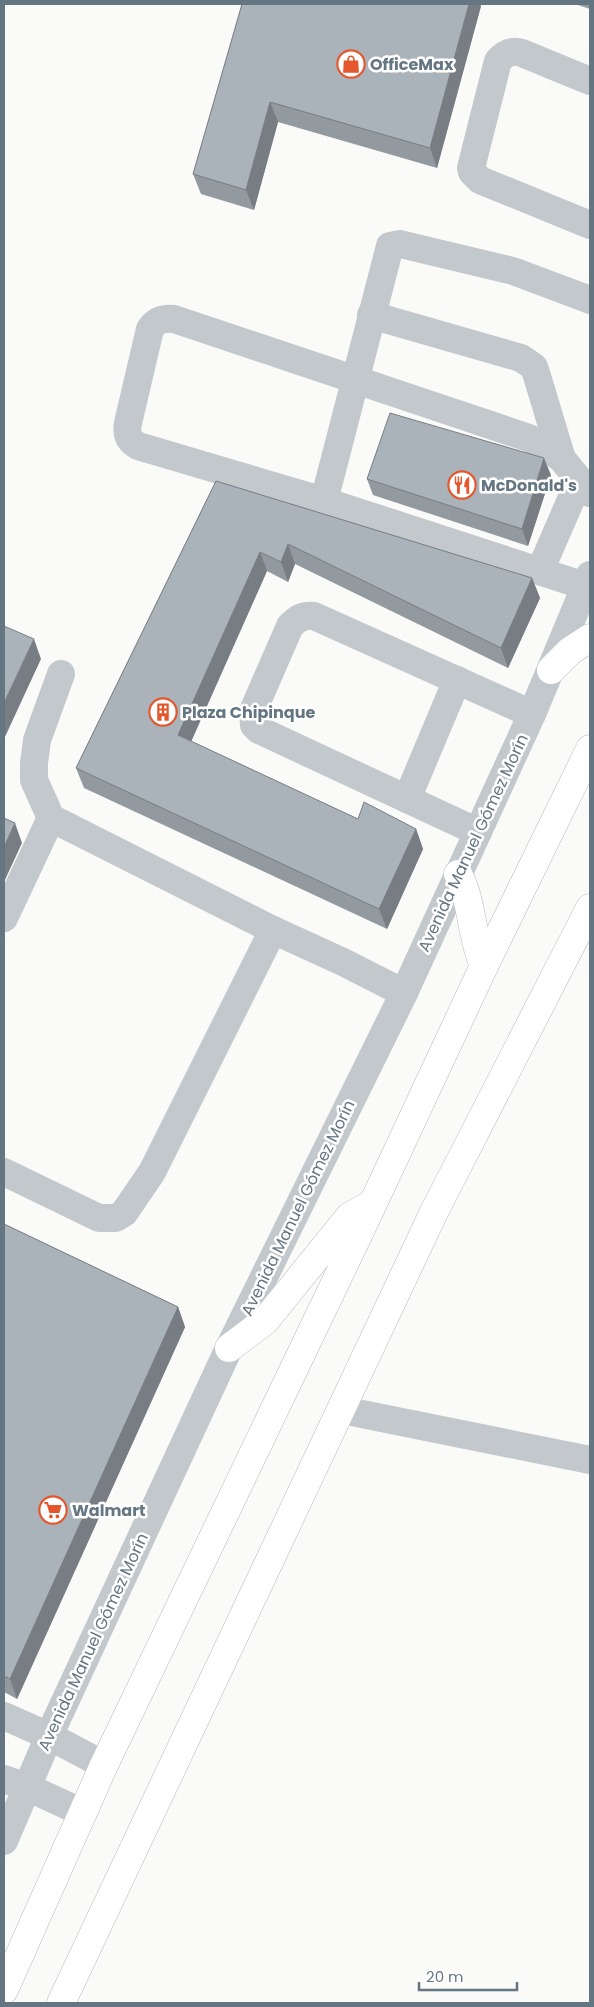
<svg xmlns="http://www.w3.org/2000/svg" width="594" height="2007" viewBox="0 0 594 2007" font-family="Poppins,sans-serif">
	<rect width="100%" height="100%" fill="#fafaf8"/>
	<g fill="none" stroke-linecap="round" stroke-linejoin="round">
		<g stroke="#b5babe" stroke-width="29">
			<g id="major">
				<polyline points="551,670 570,651 590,638"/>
				<path d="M458 874C473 902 471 937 484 966"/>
				<polyline points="229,1348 265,1321 349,1217 370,1205"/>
				<polyline points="4,1990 104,1765 361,1229 484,966 590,749"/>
				<polyline points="61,2003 434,1212 590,908"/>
			</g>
		</g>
		<g stroke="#c3c8cc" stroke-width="28">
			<path d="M590 81 522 53C512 50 505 53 498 61L471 168 472 172 480 180 590 225"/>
			<polyline points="371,315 521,358 534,367 537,376 562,459"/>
			<path d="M324 501 138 446C128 440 126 434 128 423L150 329C156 320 163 318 174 319L529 438 547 448 562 459 590 493"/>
			<polyline points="540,571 579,481"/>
			<polyline points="585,586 324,501 390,246 400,244 513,271 590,300"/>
			<polyline points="61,674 37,740 34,763 34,780 51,818 273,930 343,962 404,993"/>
			<polyline points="407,799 457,680"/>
			<path d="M478 832 259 730 254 725 253 711 290 626C298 618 303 615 314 616L532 714"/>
			<polyline points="4,918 51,818"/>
			<polyline points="4,1172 99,1218 116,1218 124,1213 152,1172 273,930"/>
			<polyline points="342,1410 590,1460"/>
			<polyline points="4,1716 49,1736 104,1765"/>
			<polyline points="4,1779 27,1787 81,1812"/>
			<polyline points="4,1841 49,1736 229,1348 404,993 532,714 590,575"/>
		</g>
		<use href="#major" stroke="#fff" stroke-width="28"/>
	</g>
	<g fill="#929a9f">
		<polygon points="242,4 481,6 437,168 278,122 254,210 201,194 193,174"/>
		<polygon points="575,4 590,4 590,9"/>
		<polygon points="551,475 528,546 373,495 367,479"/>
		<polygon points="216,481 532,578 540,598 508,668 295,564 288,582 267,571 191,742 358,819 416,829 423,849 387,929 84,788 76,768"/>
		<polygon points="4,1224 178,1307 185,1327 17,1699 4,1692"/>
	</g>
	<g fill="#777d82">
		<polygon points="469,4 480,4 481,6 437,168 430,148"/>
		<polygon points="270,102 278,122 254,210 246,190"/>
		<polygon points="544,458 551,475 528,546 522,529"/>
		<polygon points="288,544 295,564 288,582 281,562"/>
		<polygon points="260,552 267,571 185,755 178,735"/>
		<polygon points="532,578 540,598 508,668 501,648"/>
		<polygon points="34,639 41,659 4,739 4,703"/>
		<polygon points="15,823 22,843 4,882 4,847"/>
		<polygon points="416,829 423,849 387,929 379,909"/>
		<polygon points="178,1307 185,1327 17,1699 10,1679"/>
	</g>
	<g fill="#aab3b9" stroke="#777d82">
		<polygon points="242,4 469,4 430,148 270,102 246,190 193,174"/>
		<polygon points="390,413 544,458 522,529 367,479"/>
		<polygon points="216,481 532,578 501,648 288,544 281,562 260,552 178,735 358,819 364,802 416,829 379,909 76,768"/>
		<polygon points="4,626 34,639 4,703"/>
		<polygon points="4,818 15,823 4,847"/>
		<polygon points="4,1224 178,1307 10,1679 4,1676"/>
	</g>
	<defs>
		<g id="shop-ring" transform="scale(1.4375)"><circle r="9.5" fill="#fff" stroke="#e4572e" stroke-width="1.5"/><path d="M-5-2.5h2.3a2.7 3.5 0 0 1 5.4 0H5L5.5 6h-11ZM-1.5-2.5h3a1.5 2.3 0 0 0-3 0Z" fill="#e4572e"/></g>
		<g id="restaurant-ring" transform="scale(1.4375)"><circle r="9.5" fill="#fff" stroke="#e4572e" stroke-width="1.5"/><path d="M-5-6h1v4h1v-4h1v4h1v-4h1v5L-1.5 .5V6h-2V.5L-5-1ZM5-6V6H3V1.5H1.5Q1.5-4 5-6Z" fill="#e4572e"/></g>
		<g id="building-ring" transform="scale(1.4375)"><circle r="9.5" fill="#fff" stroke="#e4572e" stroke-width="1.5"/><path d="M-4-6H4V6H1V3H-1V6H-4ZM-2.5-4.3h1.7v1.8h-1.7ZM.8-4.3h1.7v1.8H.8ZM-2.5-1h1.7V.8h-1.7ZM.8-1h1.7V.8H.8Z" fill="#e4572e"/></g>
		<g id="supermarket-ring" transform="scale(1.4375)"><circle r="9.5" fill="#fff" stroke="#e4572e" stroke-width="1.5"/><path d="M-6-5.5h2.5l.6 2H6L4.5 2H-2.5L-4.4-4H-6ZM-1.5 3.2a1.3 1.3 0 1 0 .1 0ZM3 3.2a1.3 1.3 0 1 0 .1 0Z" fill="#e4572e"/></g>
	</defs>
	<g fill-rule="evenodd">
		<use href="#shop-ring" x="351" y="64"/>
		<use href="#restaurant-ring" x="462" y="485"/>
		<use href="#building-ring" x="163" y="712"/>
		<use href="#supermarket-ring" x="53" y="1510"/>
	</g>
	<g text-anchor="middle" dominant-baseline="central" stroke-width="5" stroke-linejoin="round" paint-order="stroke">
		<g font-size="16" font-weight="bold" fill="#657683" stroke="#fff" text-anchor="start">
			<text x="370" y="64">OfficeMax</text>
			<text x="481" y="485">McDonald's</text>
			<text x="182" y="712">Plaza Chipinque</text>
			<text x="72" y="1510">Walmart</text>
		</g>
		<g font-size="16" fill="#657683" stroke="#fff">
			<text transform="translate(473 843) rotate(-65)">Avenida Manuel Gómez Morín</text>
			<text transform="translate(298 1208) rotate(-64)">Avenida Manuel Gómez Morín</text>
			<text transform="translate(93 1642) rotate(-65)">Avenida Manuel Gómez Morín</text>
		</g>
	</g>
	<rect width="594" height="2007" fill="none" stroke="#657683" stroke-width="10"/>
	<path d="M419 1982v8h98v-8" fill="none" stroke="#657683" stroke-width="2.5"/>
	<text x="426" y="1982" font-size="15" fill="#657683" stroke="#ffffff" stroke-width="4" paint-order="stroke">20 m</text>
</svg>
